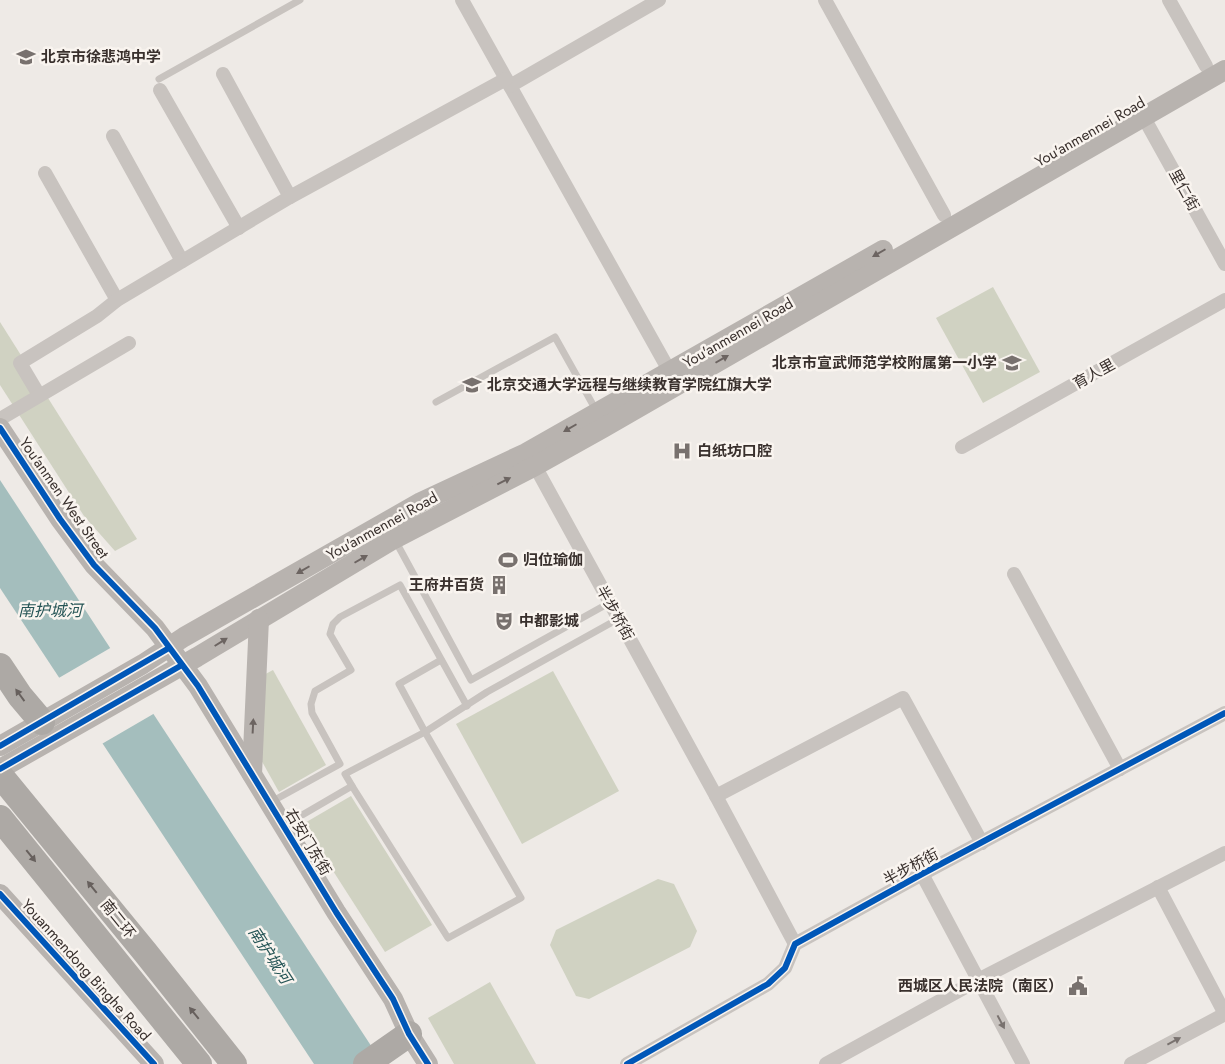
<svg xmlns="http://www.w3.org/2000/svg" width="1225" height="1064" viewBox="0 0 1225 1064" font-family="Jost,'Noto Sans SC',sans-serif">
	<rect width="100%" height="100%" fill="#eeeae6"/>
	<g fill="#d0d2c2">
		<polygon points="993,287 1040,372 983,403 936,318"/>
		<polygon points="0,322 137,539 115,551 84,516 0,385"/>
		<polygon points="273,670 326,765 279,792 255,749 258,678"/>
		<polygon points="553,671 619,791 522,844 456,724"/>
		<polygon points="351,796 432,925 385,952 303,824"/>
		<polygon points="658,879 674,884 697,931 690,947 589,999 576,996 550,945 556,930"/>
		<polygon points="490,982 536,1064 454,1064 428,1018"/>
	</g>
	<polygon fill="#a4bebd" points="0,480 383,1064 314,1064 0,588"/>
	<polygon fill="#eeeae6" points="112,647 155,713 100,745 57,679"/>
	<g fill="none" stroke-linecap="round" stroke-linejoin="round">
		<g stroke="#c8c3bf" stroke-width="7">
			<polyline points="159,79 300,0"/>
			<polyline points="436,402 555,337 597,412"/>
			<polyline points="395,540 471,680 609,603"/>
			<polyline points="352,786 345,774 425,732 399,684 441,660"/>
			<polyline points="271,802 340,764 312,713 311,704 315,691 351,670 330,634 333,624 340,617 400,585 467,706"/>
			<polyline points="285,825 352,786 448,938 521,898 425,732 487,692 618,619"/>
		</g>
		<g stroke="#c8c3bf" stroke-width="14">
			<polyline points="462,0 670,372"/>
			<polyline points="825,0 944,215"/>
			<polyline points="1169,0 1206,66"/>
			<polyline points="223,74 290,197"/>
			<polyline points="510,86 659,0"/>
			<polyline points="160,90 239,228"/>
			<polyline points="1143,116 1225,264"/>
			<polyline points="113,136 182,261"/>
			<polyline points="45,173 117,300"/>
			<polyline points="39,395 20,363 97,316 117,300 290,197 506,79"/>
			<polyline points="0,419 129,343"/>
			<polyline points="962,447 1225,300"/>
			<polyline points="535,466 716,796 795,944"/>
			<polyline points="1014,574 1120,769"/>
			<polyline points="716,796 903,698 982,843"/>
			<polyline points="922,874 1023,1064"/>
			<polyline points="1158,887 1225,1014"/>
			<polyline points="627,1064 768,984 785,968 795,944 922,874 1225,713"/>
			<polyline points="826,1064 978,980 1225,853"/>
			<polyline points="1131,1064 1225,1014"/>
		</g>
		<g stroke="#b8b3af" stroke-width="20">
			<polyline points="0,428 60,519 94,565 155,628 198,686 336,912 393,999 409,1034 428,1064"/>
			<polyline points="0,746 143,664 184,637 421,502 526,453 883,250"/>
			<polyline points="0,769 197,657 394,539 535,466 603,428 1225,70"/>
			<polyline points="252,774 259,619"/>
			<polyline points="0,894 154,1064"/>
		</g>
		<g stroke="#ada9a5" stroke-width="26">
			<polyline points="0,666 20,696 42,722"/>
			<polyline points="0,775 145,952 234,1064"/>
			<polyline points="0,818 199,1064"/>
			<polyline points="366,1064 409,1034"/>
		</g>
		<g stroke="#f9f4ef" stroke-width="9">
			<g id="cycleway">
				<polyline points="0,428 60,519 94,565 155,628 198,686 336,912 393,999 409,1034 428,1064"/>
				<polyline points="0,746 169,648"/>
				<polyline points="0,769 182,665"/>
				<polyline points="0,894 154,1064"/>
				<polyline points="627,1064 768,984 785,968 795,944 922,874 1225,713"/>
			</g>
		</g>
		<use href="#cycleway" stroke="#0057b8" stroke-width="6"/>
	</g>
	<defs><path id="oneway-solid" d="M-6-.8H1V-3.2L6.5 0L1 3.2V.8H-6Z" transform="scale(1.25)"/></defs>
	<g fill="#6c6461">
		<use href="#oneway-solid" transform="translate(879 253) rotate(150)"/>
		<use href="#oneway-solid" transform="translate(722 359) rotate(-30)"/>
		<use href="#oneway-solid" transform="translate(570 428) rotate(150)"/>
		<use href="#oneway-solid" transform="translate(504 481) rotate(-27)"/>
		<use href="#oneway-solid" transform="translate(361 559) rotate(-30)"/>
		<use href="#oneway-solid" transform="translate(303 570) rotate(150)"/>
		<use href="#oneway-solid" transform="translate(221 642) rotate(-32)"/>
		<use href="#oneway-solid" transform="translate(253 726) rotate(-87)"/>
	</g>
	<g fill="#67605d">
		<use href="#oneway-solid" transform="translate(20 695) rotate(-126)"/>
		<use href="#oneway-solid" transform="translate(31 856) rotate(51)"/>
		<use href="#oneway-solid" transform="translate(92 887) rotate(-129)"/>
		<use href="#oneway-solid" transform="translate(194 1013) rotate(-129)"/>
	</g>
	<g fill="#79726f">
		<use href="#oneway-solid" transform="translate(1001 1022) rotate(62)"/>
		<use href="#oneway-solid" transform="translate(1174 1041) rotate(-28)"/>
	</g>
	<defs>
		<g id="school-bare" transform="scale(1.5)"><path d="M0-5L7-2L0 1L-7-2ZM-4 1L0 2.5L4 1V4Q0 6-4 4Z" fill="#78716e" stroke="#f9f4ef" stroke-width="2.5" paint-order="stroke"/></g>
		<g id="university-bare" transform="scale(1.5)"><path d="M0-5L7-2L0 1L-7-2ZM-4 1L0 2.5L4 1V4Q0 6-4 4Z" fill="#78716e" stroke="#f9f4ef" stroke-width="2.5" paint-order="stroke"/></g>
		<g id="hospital-bare" transform="scale(1.5)"><path d="M-5-5h3v3.5h4V-5h3V5h-3V1.5h-4V5h-3Z" fill="#78716e" stroke="#f9f4ef" stroke-width="2.5" paint-order="stroke"/></g>
		<g id="stadium-bare" transform="scale(1.5)"><path d="M0-5a6.5 5 0 1 0 0 10a6.5 5 0 1 0 0-10ZM-3.5-1.8h7v3.6h-7Z" fill="#78716e" stroke="#f9f4ef" stroke-width="2.5" paint-order="stroke"/></g>
		<g id="building-bare" transform="scale(1.5)"><path d="M-4-6H4V6H1V3H-1V6H-4ZM-2.5-4.3h1.7v1.8h-1.7ZM.8-4.3h1.7v1.8H.8ZM-2.5-1h1.7V.8h-1.7ZM.8-1h1.7V.8H.8Z" fill="#78716e" stroke="#f9f4ef" stroke-width="2.5" paint-order="stroke"/></g>
		<g id="theatre-bare" transform="scale(1.5)"><path d="M-5-5.5Q0-4 5-5.5V0Q5 5 0 6Q-5 5-5 0ZM-3.3-2.5H-1v1.5H-3.3ZM1-2.5H3.3v1.5H1ZM-2.8 1Q0 5.5 2.8 1Z" fill="#78716e" stroke="#f9f4ef" stroke-width="2.5" paint-order="stroke"/></g>
		<g id="civic-bare" transform="scale(1.5)"><path d="M-.6-6.5H3V-4.5H.6V-3L4-1V1h2V6H-6V1h2V-1L-.6-3ZM-1.2 2.5V6h2.4V2.5Z" fill="#78716e" stroke="#f9f4ef" stroke-width="2.5" paint-order="stroke"/></g>
	</defs>
	<g fill-rule="evenodd">
		<use href="#school-bare" x="26" y="57"/>
		<use href="#school-bare" x="1012" y="363"/>
		<use href="#university-bare" x="472" y="385"/>
		<use href="#hospital-bare" x="682" y="451"/>
		<use href="#stadium-bare" x="508" y="560"/>
		<use href="#building-bare" x="499" y="585"/>
		<use href="#theatre-bare" x="504" y="621"/>
		<use href="#civic-bare" x="1078" y="986"/>
	</g>
	<g text-anchor="middle" dominant-baseline="central" stroke-width="5" stroke-linejoin="round" paint-order="stroke">
		<g font-size="15" font-weight="bold" fill="#39302d" stroke="#f9f4ef" text-anchor="start">
			<text x="41" y="57">北京市徐悲鸿中学</text>
			<text x="997" y="363" text-anchor="end">北京市宣武师范学校附属第一小学</text>
			<text x="487" y="385">北京交通大学远程与继续教育学院红旗大学</text>
			<text x="697" y="451">白纸坊口腔</text>
			<text x="523" y="560">归位瑜伽</text>
			<text x="484" y="585" text-anchor="end">王府井百货</text>
			<text x="519" y="621">中都影城</text>
			<text x="1063" y="986" text-anchor="end">西城区人民法院（南区）</text>
		</g>
		<g font-size="15" fill="#39302d" stroke="#f9f4ef">
			<text transform="translate(1090 132) rotate(-30)">You'anmennei Road</text>
			<text transform="translate(1184 190) rotate(61)">里仁街</text>
			<text transform="translate(738 333) rotate(-30)">You'anmennei Road</text>
			<text transform="translate(1094 374) rotate(-29)">育人里</text>
			<text transform="translate(64 498) rotate(55)">You'anmen West Street</text>
			<text transform="translate(382 526) rotate(-29)">You'anmennei Road</text>
			<text transform="translate(615 613) rotate(61)">半步桥街</text>
			<text transform="translate(308 842) rotate(59)">右安门东街</text>
			<text transform="translate(911 867) rotate(-28)">半步桥街</text>
			<text transform="translate(118 919) rotate(51)">南二环</text>
			<text transform="translate(86 970) rotate(48)">Youanmendong Binghe Road</text>
		</g>
		<g font-size="16" font-style="italic" fill="#265556" stroke="#f9f4ef">
			<text x="50" y="610">南护城河</text>
			<text transform="translate(270 955) rotate(57)">南护城河</text>
		</g>
	</g>
</svg>
